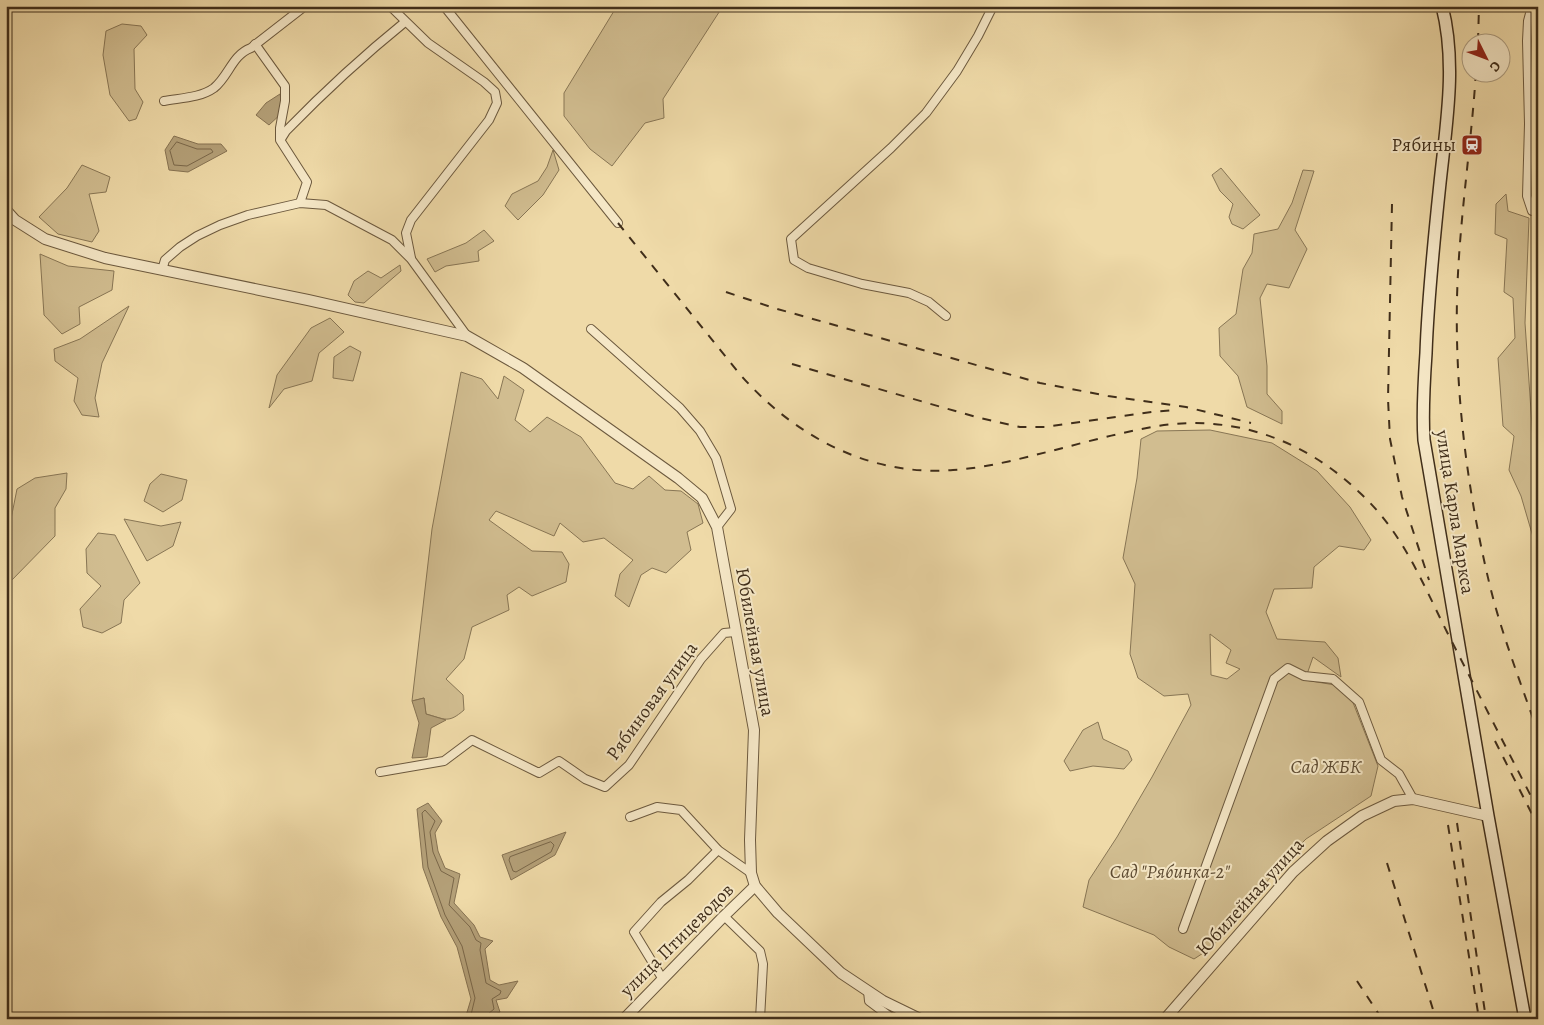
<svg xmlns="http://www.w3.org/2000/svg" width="1544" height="1025" viewBox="0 0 1544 1025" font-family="Alegreya,serif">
	<rect width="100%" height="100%" fill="#efdaa8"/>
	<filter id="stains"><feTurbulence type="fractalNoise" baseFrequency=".004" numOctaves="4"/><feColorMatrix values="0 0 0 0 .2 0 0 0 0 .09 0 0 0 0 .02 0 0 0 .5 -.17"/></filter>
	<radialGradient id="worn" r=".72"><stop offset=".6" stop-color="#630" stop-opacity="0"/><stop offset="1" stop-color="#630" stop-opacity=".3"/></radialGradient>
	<g fill="#d1bd90" stroke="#887655" fill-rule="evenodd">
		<polygon points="617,6 723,6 663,99 664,118 645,123 612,166 590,149 564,116 564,93"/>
		<polygon points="122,24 141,26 147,35 134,49 135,89 143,102 136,119 129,121 110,95 103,55 106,31"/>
		<polygon points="553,150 559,170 543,195 518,220 505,206 512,194 538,181 547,167"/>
		<polygon points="82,165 110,177 106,192 89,194 99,231 92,242 58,234 39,217 67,188"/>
		<polygon points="1221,168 1260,215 1243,229 1232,224 1229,217 1233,204 1220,191 1212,175"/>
		<polygon points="1303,170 1314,171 1295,230 1307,249 1289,288 1267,284 1260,298 1267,366 1267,394 1282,411 1282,424 1247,407 1238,376 1220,356 1219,328 1236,314 1243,269 1252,253 1254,234 1278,229 1292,203"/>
		<polygon points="1506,194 1508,211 1529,218 1525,323 1534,455 1538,467 1538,554 1521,496 1509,470 1514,436 1503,426 1498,358 1515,338 1513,298 1504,292 1507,239 1495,234 1496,204"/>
		<polygon points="484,230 494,241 478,251 479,261 446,266 435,272 427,259 466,243"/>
		<polygon points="40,254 68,266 114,271 112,290 79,307 80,324 62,334 44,315"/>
		<polygon points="400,265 401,271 364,303 355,302 348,295 354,281 368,271 381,278"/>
		<polygon points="129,306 102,363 95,398 99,417 82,415 74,401 78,378 55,361 54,349 80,339"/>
		<polygon points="330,318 344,332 319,353 312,381 284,389 269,408 277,375 311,328"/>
		<polygon points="350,346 361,352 353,381 333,378 334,357"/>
		<path d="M461 372 482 379 498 399 504 376 524 390 515 420 530 432 547 417 581 437 615 483 633 489 649 476 665 490 681 491 698 504 703 523 687 532 691 550 666 573 652 568 641 575 629 607 615 596 620 574 633 560 604 538 583 542 560 523 554 536 496 511 489 520 532 551 562 552 569 564 566 582 532 596 519 587 507 595 509 610 472 627 464 659 446 679 463 695 464 710C448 724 445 719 426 714L424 698 412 701 432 529Z"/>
		<path d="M1210 430 1272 443 1317 471 1350 507 1371 540 1364 550 1339 546 1314 567 1312 588 1274 589 1266 612 1277 639 1325 642 1338 658 1341 677 1313 657 1305 680 1335 685 1352 700 1378 766 1371 796 1306 839 1286 859 1211 948 1194 959 1169 947 1154 935 1083 907 1089 880 1117 837 1152 777 1191 705 1188 694 1164 696 1138 678 1130 654 1135 584 1123 558 1137 478 1141 439 1157 431ZM1210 634 1231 650 1226 663 1240 669 1227 679 1211 675Z"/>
		<polygon points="67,473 66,489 55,508 55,536 9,583 6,584 6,544 17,489 35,478"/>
		<polygon points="161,474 187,480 182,500 163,512 144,501 150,484"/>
		<polygon points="124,519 161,526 181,522 173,546 147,561"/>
		<polygon points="98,533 115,535 140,583 124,600 121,623 102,633 83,627 80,609 101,586 87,573 86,549"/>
		<polygon points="1098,722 1103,739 1128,751 1132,760 1124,769 1093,766 1070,771 1064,761 1083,730"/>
	</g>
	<g fill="#b4a078" stroke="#867252">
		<polygon points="280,94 283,112 269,125 256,115 266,103"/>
		<polygon points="174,136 198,144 221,144 227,151 188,172 169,170 165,150"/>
		<polygon points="424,698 426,714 446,720 431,728 427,757 412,758 419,723 412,701"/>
		<polygon points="428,803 442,821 435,833 438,851 445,868 460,874 454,903 474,925 480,937 493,941 485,949 490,980 499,985 518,981 507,998 496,1000 500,1012 485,1019 465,1019 471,999 457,947 441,917 423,868 417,809"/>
		<polygon points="566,832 555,855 511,880 502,855"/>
	</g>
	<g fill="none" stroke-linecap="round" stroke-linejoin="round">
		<g stroke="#7a6749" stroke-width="1">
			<polygon points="177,142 197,149 211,149 213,152 187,166 174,165 170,151"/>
			<polygon points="551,842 554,845 551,852 516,872 513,871 509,860 510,857"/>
			<polyline points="470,1019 475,998 462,946 445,915 428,867 422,813 425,810 435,821 430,832 433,852 441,871 454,878 449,905 470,927 476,940 481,943 480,950 486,983 501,991 500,994 492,999 494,1009 488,1014 487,1019"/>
		</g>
		<g stroke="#6c593e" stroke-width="10">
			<g id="minor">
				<polyline points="390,6 428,43 484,82 495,92 497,103 489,120 411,220 406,233 411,258"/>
				<polyline points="444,6 618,223"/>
				<polyline points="1532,6 1528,21 1527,41 1529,124 1527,196 1532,211 1538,211"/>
				<polyline points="255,44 285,86 285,101 280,128 280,140 307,182 300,203"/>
				<path d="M164 101C180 98 200 98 214 88 229 76 232 55 251 48L305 6"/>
				<path d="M281 139 286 131C324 92 363 56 405 22"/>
				<polyline points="162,270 165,260 180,247 197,236 220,225 248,215 300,203 326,205 392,240 411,259 467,336"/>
				<polyline points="946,316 929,302 909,293 862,284 808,268 794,260 791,239 891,148 926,113 957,71 978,36 993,6"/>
				<polyline points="591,329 680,408 700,431 716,458 731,509 717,527"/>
				<polyline points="380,772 444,761 472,740 539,773 559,761 585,779 605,787 629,765 701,659 724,633 735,632"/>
				<polyline points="630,817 657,807 681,810 718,850 751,873"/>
				<polyline points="724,916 760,951 763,964 760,1019"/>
				<polyline points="1183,929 1274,679 1288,668 1304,676 1333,679 1359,702 1381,760 1399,774 1413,799"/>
				<polyline points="662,978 634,932 661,902 688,880 718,850"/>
				<polyline points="868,991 869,1001 893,1019"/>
			</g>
		</g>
		<g stroke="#6c593e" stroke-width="12">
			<g id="tertiary">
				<polyline points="6,210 15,220 45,239 105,258 308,300 467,336 523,368 678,478 702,498 717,527 754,730 750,840 751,873 755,886 778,913 841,973 883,1001 920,1019"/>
				<polyline points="624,1019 724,916 755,886"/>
				<polyline points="1165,1019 1293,872 1327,841 1362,816 1394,801 1413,799 1488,816"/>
			</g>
		</g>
		<g stroke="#402e1a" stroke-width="14">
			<path id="secondary" d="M1442 6C1457 64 1446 125 1440 183 1434 240 1428 296 1426 353 1424 382 1422 411 1424 440L1488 816 1525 1019"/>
		</g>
		<use href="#minor" stroke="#f5e7c6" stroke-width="8"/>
		<use href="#tertiary" stroke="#f5e7c6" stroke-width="10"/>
		<use href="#secondary" stroke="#f5e7c6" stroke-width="11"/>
		<g stroke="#402e1a" stroke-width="2" stroke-dasharray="9 9" stroke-linecap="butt">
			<polyline points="1478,42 1479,6"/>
			<path d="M1476 72C1471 148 1459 222 1457 298 1455 393 1467 489 1489 582 1501 633 1521 683 1538 733"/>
			<polyline points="1392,204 1388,399 1390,439 1402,497 1429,580"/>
			<path d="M618 223 738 372C792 435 869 477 953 470 986 468 1019 459 1051 451 1086 442 1122 432 1158 426 1233 414 1305 440 1359 492 1404 533 1423 585 1450 638 1479 695 1509 753 1538 810"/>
			<polyline points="726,292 774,308 1040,383 1108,396 1186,407 1251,423"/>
			<polyline points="792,364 976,417 1020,427 1045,427 1152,412 1177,410"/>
			<polyline points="1495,741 1538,826"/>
			<polyline points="1457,823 1486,1019"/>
			<polyline points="1448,825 1479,1019"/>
			<polyline points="1387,863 1436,1019"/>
			<polyline points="1357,981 1382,1019"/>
		</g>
	</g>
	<defs>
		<g id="station-square" transform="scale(1.125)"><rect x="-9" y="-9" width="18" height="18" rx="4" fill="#8f2418" stroke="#f5e7c6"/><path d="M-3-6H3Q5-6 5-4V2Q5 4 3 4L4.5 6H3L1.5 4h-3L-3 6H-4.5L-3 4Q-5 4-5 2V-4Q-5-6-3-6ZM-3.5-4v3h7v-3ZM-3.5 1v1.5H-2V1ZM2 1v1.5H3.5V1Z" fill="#fff"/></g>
	</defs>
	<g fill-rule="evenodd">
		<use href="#station-square" x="1472" y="145"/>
	</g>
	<g text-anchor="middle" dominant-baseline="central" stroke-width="4" stroke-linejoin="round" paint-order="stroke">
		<g font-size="19" fill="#402e1a" stroke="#f5e7c6" text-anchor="end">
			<text x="1456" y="145">Рябины</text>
		</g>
		<g font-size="19" fill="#402e1a" stroke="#f5e7c6">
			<text transform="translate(1455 512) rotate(81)">улица Карла Маркса</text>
			<text transform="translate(755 642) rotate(80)">Юбилейная улица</text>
			<text transform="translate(652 701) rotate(-54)">Рябиновая улица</text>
			<text transform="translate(1250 897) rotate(-48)">Юбилейная улица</text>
			<text transform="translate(677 940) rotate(-45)">улица Птицеводов</text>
		</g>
		<g font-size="19" font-style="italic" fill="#5d4b32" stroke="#f5e7c6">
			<text x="1326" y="767">Сад ЖБК</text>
			<text x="1170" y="872">Сад "Рябинка-2"</text>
		</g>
	</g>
	<rect width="1544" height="1025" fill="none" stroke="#efdaa8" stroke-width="25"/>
	<rect x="8" y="8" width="1529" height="1010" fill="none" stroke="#402e1a" stroke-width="2.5"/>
	<rect x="12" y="12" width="1519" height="1000" fill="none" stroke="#402e1a"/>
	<g transform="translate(1486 58) rotate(132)"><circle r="24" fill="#f5e7c6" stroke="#ad9d81"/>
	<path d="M0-4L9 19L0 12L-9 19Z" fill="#8f2418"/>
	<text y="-8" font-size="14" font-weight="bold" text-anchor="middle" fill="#402e1a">С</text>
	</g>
	<rect width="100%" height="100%" filter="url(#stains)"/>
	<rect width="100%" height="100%" fill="url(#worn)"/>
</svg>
